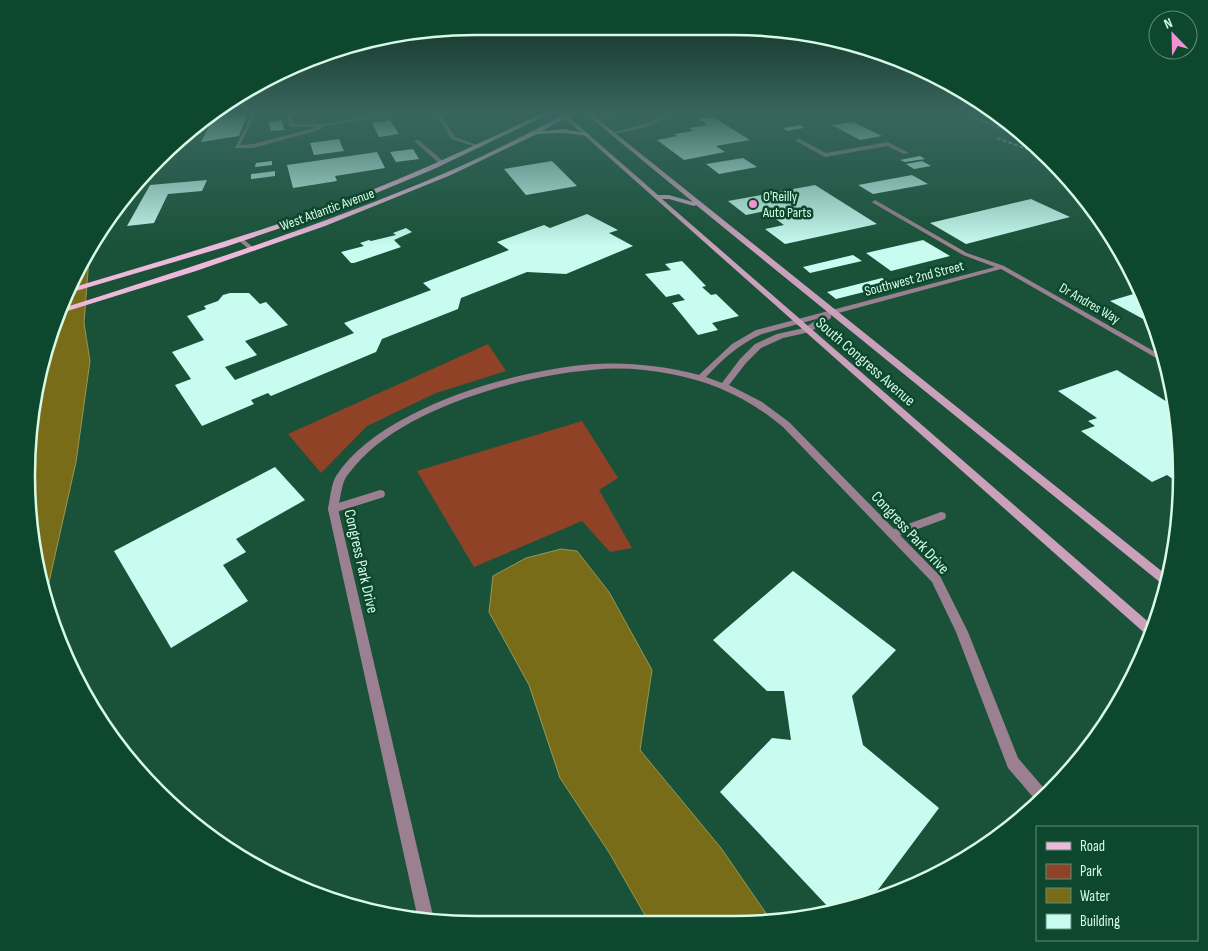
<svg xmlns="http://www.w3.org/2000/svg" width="1208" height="951" viewBox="0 0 1208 951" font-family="'Sofia Sans Condensed',sans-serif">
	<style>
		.green { fill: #904226 }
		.water { fill: #796c19; stroke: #959756 }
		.building { fill: #c8fcf1 }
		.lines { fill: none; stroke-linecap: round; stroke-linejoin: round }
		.service { fill: #9b8091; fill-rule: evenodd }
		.minor { fill: #9b8091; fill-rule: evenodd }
		.secondary { fill: #caa0bb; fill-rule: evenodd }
		.primary { fill: #eeb8db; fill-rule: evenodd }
		.rail { stroke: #87b39c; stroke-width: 2; stroke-dasharray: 4 2; stroke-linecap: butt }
		.poi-dot { fill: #f491d4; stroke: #0c472e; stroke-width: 2 }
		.labels { text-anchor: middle; stroke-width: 5; stroke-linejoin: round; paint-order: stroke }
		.far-poi-label { font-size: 14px; fill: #d6fae5; stroke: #0c472e; text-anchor: start }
		.far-street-label { font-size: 14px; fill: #d6fae5; stroke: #0c472e }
		.street-label { font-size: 16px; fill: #d6fae5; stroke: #0c472e }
		.rim { fill: none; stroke: #d6fae5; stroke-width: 2.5 }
	</style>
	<rect width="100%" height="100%" fill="#1a5239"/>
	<path class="green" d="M488,344L506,371L436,393L367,426L321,473L288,434Z
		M582,421L618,478L599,490L632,548L610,552L582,521L474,567L417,471Z"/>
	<path class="water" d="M97,237L89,258L84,323L90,361L76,462L45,600L41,591L26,475L42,359L87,251Z
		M561,549L577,551L609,592L652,670L640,750L721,848L772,922L762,924H650L610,854L560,778L529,685L489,612L493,576L526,558Z"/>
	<path class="building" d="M216,113H248L239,136L201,142Z
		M713,117L750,140L716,146L725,152L684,160L657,140L677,136L674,134L693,131L689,128L708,125L699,119Z
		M282,120L284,130L271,131L269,122Z
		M390,120L399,134L379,137L372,123Z
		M853,122L882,136L860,140L832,125Z
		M800,125L804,128L787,131L783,128Z
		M339,139L344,151L314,155L310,143Z
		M413,149L419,159L396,162L390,152Z
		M377,152L385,168L335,176L337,181L293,188L287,165Z
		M920,156L925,159L905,162L900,160Z
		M743,158L757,167L719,174L706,164Z
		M272,161V165L255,167L256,163Z
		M552,161L577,186L526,195L504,169Z
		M922,161L931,166L914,169L906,164Z
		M275,171V176L251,179V174Z
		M912,175L928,184L873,194L858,185Z
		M207,180L202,191L168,194L154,223L127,226L150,185Z
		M815,185L877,224L785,244L765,229L784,225L765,211L746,215L728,201Z
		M1031,199L1070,217L966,244L930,223Z
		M587,214L618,230L609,233L633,246L566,274L527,272L461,298L458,309L382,339L376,352L271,396L268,393L251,400L254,404L202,426L175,385L191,379L172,352L204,340L187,316L206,309L204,306L218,301L223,295L230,293H249L260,304L266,302L288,325L245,341L257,355L225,367L235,380L354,333L344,323L431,290L423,283L509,250L497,242L544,225L550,228Z
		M406,228L412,232L394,240L401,247L354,263H351L341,252L364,246L360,243L369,240L371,241L396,235L393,233Z
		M923,240L950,256L891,271L866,253Z
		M853,255L862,261L810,273L803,267Z
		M682,261L706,286L702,287L711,295L716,294L739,316L712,323L718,330L698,335L672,303L685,300L679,294L666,297L645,274L671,270L665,264Z
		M882,278L892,285L836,299L827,292Z
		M1140,292L1143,298L1156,326L1110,301Z
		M1117,370L1175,407L1178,417L1180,484L1167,475L1152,482L1081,431L1095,426L1088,421L1097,418L1058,391Z
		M275,467L305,500L236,539L246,552L223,565L248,601L171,648L114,551Z
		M793,571L896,650L852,696L863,745L939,808L869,902L831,910L720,792L772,738L791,740L784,691H767L713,640Z"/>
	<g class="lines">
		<path class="service" d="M252,113H256L240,145L253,144L318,127H290L286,113H290L294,124H324L390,113H402L325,126L319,130L253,148H235Z
			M436,113H440L455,137L480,146V148L451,139Z
			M617,113H625L596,122L594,121Z
			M798,138L826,153L888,142L909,153L904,154L887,146L825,157L796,141Z
			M415,140H419L444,162V164H440L415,142Z
			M380,490L384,491L385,494L384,497L333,513L329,512L328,509L329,506Z
			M941,512L945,513L946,516L945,519L893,538L889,537L888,534L889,531Z"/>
		<path class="minor" d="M667,113H672C655,127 633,131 612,134L610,133L648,123Z
			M875,200L967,253L1004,266L1164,357L1165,363L1001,269L831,315V318L810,332L783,338L761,348L746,363L729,385L762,402L789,422L940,576L968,632L1018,758L1048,793L1038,803L1008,768L956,632L932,582L783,427C750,399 713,382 671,374C645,369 618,367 591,370C519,376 401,409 354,467C351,471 347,475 345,479C341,488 340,500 338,509L434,920L418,919L328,509C330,499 331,485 336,476C380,408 517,369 594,364C629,362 665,366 699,375L732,344L756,330L995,267L963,255L873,203L872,202ZM820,318L804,328L777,334L755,344L740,359L722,383L706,377C723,359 739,344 762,334Z
			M238,238H242L255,249V251H251L238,240Z"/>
		<path class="secondary" d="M559,113H564L658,195H669L693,202L585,113H590L1169,577L1167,588L696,205L694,206L669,199H662L1153,626L1149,637Z"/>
		<path class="primary" d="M543,113H551L434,169L345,206L225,247L69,293L71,288C161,261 251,235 338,203C408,177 476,145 543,113Z
			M567,113H575L542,131L564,129L589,134V136L564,133L537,134L451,175L325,226L196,271L61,313L63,308C192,267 321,226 445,173C487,155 527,134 567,113Z"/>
		<path class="rail" d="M963,113L1030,140
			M997,138L1043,155"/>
	</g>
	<linearGradient id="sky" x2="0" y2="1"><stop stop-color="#0e2d1f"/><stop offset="0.46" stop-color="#38665f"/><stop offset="1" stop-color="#38665f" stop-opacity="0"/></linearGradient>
	<rect width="1208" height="246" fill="url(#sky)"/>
	<circle class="poi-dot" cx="753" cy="204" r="5"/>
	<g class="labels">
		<g class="far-poi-label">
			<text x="763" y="201">O'Reilly<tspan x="763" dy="16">Auto Parts</tspan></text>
		</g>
		<g class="far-street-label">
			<text transform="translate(327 209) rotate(-20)" y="5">West Atlantic Avenue</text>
			<text transform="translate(914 278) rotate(-15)" y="5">Southwest 2nd Street</text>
			<text transform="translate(1090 303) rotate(30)" y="5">Dr Andres Way</text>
		</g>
		<g class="street-label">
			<text transform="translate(866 361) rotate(41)" y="6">South Congress Avenue</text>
			<text transform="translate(911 532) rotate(47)" y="6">Congress Park Drive</text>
			<text transform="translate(362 561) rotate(77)" y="6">Congress Park Drive</text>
		</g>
	</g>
	<path d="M0 0H1208V951H0ZM475 35H733A440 440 0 0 1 1173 475V476A440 440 0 0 1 733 916H475A440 440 0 0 1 35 476V475A440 440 0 0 1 475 35Z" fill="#0c472e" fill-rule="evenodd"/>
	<path class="rim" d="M475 35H733A440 440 0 0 1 1173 475V476A440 440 0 0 1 733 916H475A440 440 0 0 1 35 476V475A440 440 0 0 1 475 35Z"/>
	<rect x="1036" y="826" width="162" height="115" fill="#0c472e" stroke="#5d8f77"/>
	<rect x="1046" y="842" width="25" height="8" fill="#eeb8db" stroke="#5d8f77"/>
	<text x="1080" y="851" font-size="15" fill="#d6fae5">Road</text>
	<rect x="1046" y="864" width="25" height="15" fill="#904226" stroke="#5d8f77"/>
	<text x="1080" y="876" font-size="15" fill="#d6fae5">Park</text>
	<rect x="1046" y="888" width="25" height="15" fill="#796c19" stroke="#5d8f77"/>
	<text x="1080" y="901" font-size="15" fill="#d6fae5">Water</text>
	<rect x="1046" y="914" width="25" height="15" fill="#c8fcf1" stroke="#5d8f77"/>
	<text x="1080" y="926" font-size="15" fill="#d6fae5">Building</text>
	<g transform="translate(1173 35) rotate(337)"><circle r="24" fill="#0c472e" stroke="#5d8f77"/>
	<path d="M0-4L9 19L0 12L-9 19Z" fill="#f491d4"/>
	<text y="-8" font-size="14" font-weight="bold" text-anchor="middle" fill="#d6fae5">N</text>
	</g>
</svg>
